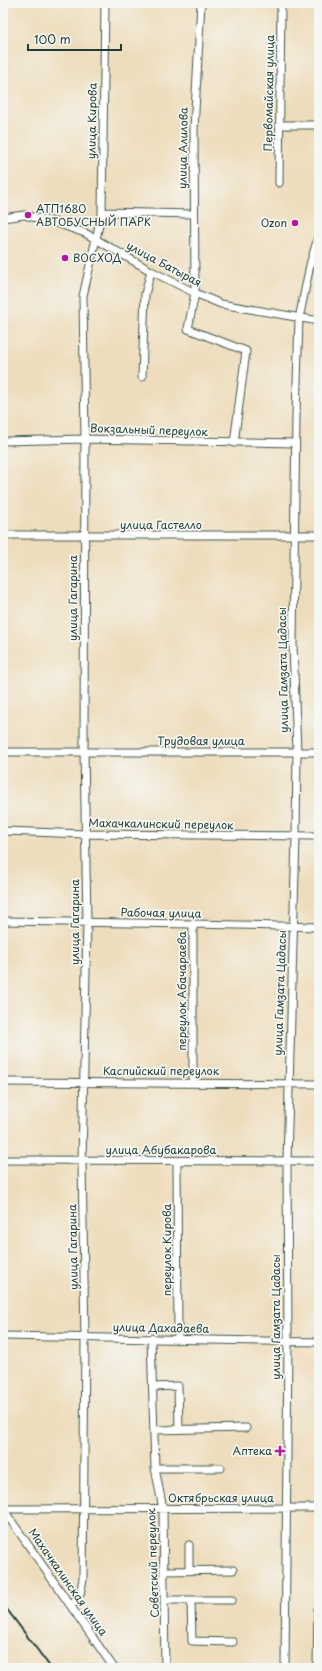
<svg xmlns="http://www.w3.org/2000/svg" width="322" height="1671" viewBox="0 0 322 1671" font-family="'Playpen Sans',sans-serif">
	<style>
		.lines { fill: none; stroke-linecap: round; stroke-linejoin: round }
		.minor-casing { stroke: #3e5548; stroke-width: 9 }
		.minor { stroke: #fff; stroke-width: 7 }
		.rail { stroke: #1f3d34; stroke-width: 2 }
		.poi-dot { fill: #b5179e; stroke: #f6f6f2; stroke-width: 1.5 }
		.labels { text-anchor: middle; stroke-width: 3.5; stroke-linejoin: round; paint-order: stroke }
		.street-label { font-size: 11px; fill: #1f3d34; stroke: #f6f6f2 }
		.poi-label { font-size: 11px; fill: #1f3d34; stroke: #f6f6f2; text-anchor: start }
	</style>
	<rect width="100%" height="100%" fill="#f6f6f2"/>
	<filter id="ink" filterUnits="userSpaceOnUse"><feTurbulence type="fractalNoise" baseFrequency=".025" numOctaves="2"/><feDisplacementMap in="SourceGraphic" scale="8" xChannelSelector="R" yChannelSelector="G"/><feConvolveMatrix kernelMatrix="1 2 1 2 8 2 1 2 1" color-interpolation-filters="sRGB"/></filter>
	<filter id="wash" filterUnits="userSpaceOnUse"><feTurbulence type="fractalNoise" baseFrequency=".012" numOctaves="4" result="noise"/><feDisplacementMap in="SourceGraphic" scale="16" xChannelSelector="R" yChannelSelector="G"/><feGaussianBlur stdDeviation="0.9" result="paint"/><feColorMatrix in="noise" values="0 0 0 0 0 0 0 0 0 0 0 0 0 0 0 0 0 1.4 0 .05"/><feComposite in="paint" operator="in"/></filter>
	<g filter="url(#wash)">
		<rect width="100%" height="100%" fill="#eeddbc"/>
	</g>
	<g filter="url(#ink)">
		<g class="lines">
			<g class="minor-casing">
				<path id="minor" d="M201,3L194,129L195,293L188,329L246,351L234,443
					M279,125H319
					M279,183L281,3
					M102,212L193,214
					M3,218L24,215L54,222L85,233L151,271L195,293L221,304L319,321
					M142,377L145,294L151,271
					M3,441L85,439L295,443
					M3,535H319
					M3,752H319
					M3,831L85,834L319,836
					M3,921L193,924L319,927
					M3,1082L319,1084
					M193,1082V924
					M3,1160L319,1161
					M177,1161L178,1339
					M3,1336L319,1342
					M151,1338L155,1468L163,1509L165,1668
					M153,1387L178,1386L179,1429
					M154,1430L246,1428
					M155,1468H221
					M3,1509L319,1508
					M3,1509L114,1668
					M189,1569V1545
					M165,1571L233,1570
					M165,1600H232
					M191,1601L192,1641L233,1642
					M72,1605L80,1594L83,1579L85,1338L82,1162L87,923L84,751L85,439L83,296L102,212L105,3
					M285,1668L288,1342L287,1161L296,836L297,752L293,645L296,415L299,319L310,265L319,234
					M317,1668L318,1609"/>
			</g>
			<use href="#minor" class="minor"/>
			<path class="rail" d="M3,1604L51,1668"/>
		</g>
	</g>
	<g class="poi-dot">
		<circle cx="28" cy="215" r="4"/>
		<circle cx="295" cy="223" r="4"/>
		<circle cx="65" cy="258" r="4"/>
		<path d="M278 1445h4v4h4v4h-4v4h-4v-4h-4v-4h4z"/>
	</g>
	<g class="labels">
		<g class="street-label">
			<text transform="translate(269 93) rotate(-89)" y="4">Первомайская улица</text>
			<text transform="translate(92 121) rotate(-89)" y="4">улица Кирова</text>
			<text transform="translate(183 148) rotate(-89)" y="4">улица Алилова</text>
			<text transform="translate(164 264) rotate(28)" y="4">улица Батырая</text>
			<text transform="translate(149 430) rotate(2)" y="4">Вокзальный переулок</text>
			<text x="161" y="529">улица Гастелло</text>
			<text transform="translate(73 598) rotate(-90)" y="4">улица Гагарина</text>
			<text transform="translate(283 670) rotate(-91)" y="4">улица Гамзата Цадасы</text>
			<text x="201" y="745">Трудовая улица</text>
			<text transform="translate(161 824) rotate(1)" y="4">Махачкалинский переулок</text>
			<text transform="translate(161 913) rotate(1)" y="4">Рабочая улица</text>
			<text transform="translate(75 922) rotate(-90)" y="4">улица Гагарина</text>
			<text transform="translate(182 991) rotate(-90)" y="4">переулок Абачараева</text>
			<text transform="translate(280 993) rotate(-88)" y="4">улица Гамзата Цадасы</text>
			<text x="161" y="1075">Каспийский переулок</text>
			<text x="161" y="1154">улица Абубакарова</text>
			<text transform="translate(73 1247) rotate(-91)" y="4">улица Гагарина</text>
			<text transform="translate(167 1250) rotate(-90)" y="4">переулок Кирова</text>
			<text transform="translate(276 1317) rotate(-90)" y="4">улица Гамзата Цадасы</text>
			<text transform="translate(161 1328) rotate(1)" y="4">улица Дахадаева</text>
			<text x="221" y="1502">Октябрьская улица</text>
			<text transform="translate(153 1563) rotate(-92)" y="4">Советский переулок</text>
			<text transform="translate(68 1582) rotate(55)" y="4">Махачкалинская улица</text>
		</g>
		<g class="poi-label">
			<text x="36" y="213">АТП1680<tspan x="36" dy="13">АВТОБУСНЫЙ ПАРК</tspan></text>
			<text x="287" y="227" text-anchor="end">Ozon</text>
			<text x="73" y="262">ВОСХОД</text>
			<text x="272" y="1455" text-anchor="end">Аптека</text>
		</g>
	</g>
	<rect width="322" height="1671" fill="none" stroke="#f6f6f2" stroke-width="16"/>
	<path d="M28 44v6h93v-6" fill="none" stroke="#1f3d34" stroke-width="2"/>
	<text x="34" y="44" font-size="12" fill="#1f3d34" stroke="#f6f6f2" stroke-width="3" paint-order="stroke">100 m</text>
</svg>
